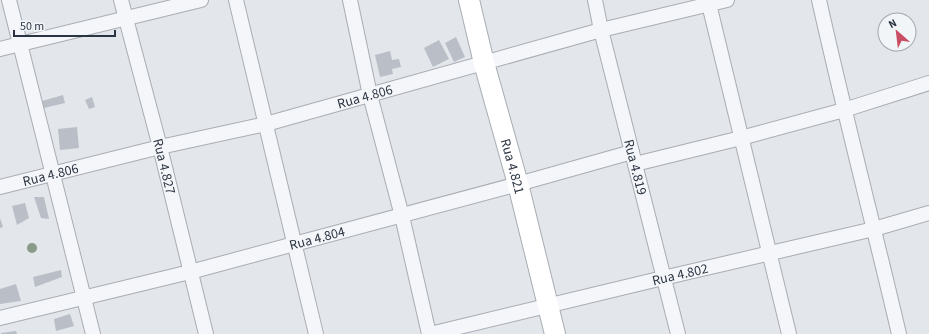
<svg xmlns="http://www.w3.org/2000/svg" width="929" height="334" viewBox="0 0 929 334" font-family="'Source Sans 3',sans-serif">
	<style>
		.building { fill: #babfc7 }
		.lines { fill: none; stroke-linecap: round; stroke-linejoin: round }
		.street-casing { stroke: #a8adb4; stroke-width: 16 }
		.secondary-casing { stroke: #a8adb4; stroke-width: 22 }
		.street { stroke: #f5f6f9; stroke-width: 14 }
		.secondary { stroke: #fff; stroke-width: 20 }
		.tree { fill: #899b89 }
		.labels { text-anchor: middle; stroke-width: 3; stroke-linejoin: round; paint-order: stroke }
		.street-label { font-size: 14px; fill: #2b3442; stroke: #f2f5f8 }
	</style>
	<rect width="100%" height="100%" fill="#e3e6ea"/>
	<path class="building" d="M456,37L465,57L454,62L445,43Z
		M439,40L449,59L433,67L424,48Z
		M390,51L392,60L399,59L401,67L392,69L393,74L380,77L375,55Z
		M63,95L65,103L44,108L42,101Z
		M92,97L95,107L89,109L85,100Z
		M77,127L79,148L60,150L58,129Z
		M34,197H44L49,219L41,218Z
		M25,203L29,218L17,225L12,206Z
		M0,218L3,227L0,228Z
		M61,270L62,277L35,287L33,277Z
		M16,284L21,301L0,304V289Z
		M70,314L74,326L56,331L54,319Z
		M16,331L17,334H1V333Z"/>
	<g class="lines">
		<g class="street-casing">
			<g id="street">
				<path d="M9,0L93,334"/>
				<path id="s1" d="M121,0L160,147L206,334"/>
				<path d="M236,0L316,334"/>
				<path d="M350,0L370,95L402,216L429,334"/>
				<path id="s2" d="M595,0L601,30L678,334"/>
				<path d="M708,0L789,334"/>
				<path d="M819,0C844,112 873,223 899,334"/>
				<path d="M0,49L201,0"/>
				<path d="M635,164L741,138L844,110L929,83"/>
				<path id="s3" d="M0,187L160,147L266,124L601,30L727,0"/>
				<path id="s4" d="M0,318L190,272L518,184L632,152"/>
				<path id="s5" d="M430,334L663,278L874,229L929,213"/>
			</g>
		</g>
		<g class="secondary-casing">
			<g id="secondary">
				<path id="s6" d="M469,0L484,63L518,184L555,334"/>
			</g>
		</g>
		<use href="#street" class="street"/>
		<use href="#secondary" class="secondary"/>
	</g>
	<circle class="tree" cx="32" cy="248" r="5"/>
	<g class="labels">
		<g class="street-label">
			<text dy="5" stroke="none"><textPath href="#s3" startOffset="376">Rua 4.806</textPath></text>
			<text dy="5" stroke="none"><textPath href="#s1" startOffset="172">Rua 4.827</textPath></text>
			<text dy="5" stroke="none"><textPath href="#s6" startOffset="172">Rua 4.821</textPath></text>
			<text dy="5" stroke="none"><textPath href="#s2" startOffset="172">Rua 4.819</textPath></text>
			<text dy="5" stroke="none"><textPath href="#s3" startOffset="52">Rua 4.806</textPath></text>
			<text dy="5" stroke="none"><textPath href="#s4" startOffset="327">Rua 4.804</textPath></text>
			<text dy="5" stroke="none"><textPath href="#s5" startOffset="257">Rua 4.802</textPath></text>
		</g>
	</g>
	<g transform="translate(897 32) rotate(332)"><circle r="19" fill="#f2f5f8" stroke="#a2a8af"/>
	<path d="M0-3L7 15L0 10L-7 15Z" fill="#c84e63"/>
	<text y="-6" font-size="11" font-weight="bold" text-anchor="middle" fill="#2b3442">N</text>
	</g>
	<path d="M14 30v6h101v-6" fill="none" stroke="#2b3442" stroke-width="2"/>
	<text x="20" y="30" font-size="12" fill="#2b3442" stroke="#f2f5f8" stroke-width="3" paint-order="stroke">50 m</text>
</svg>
